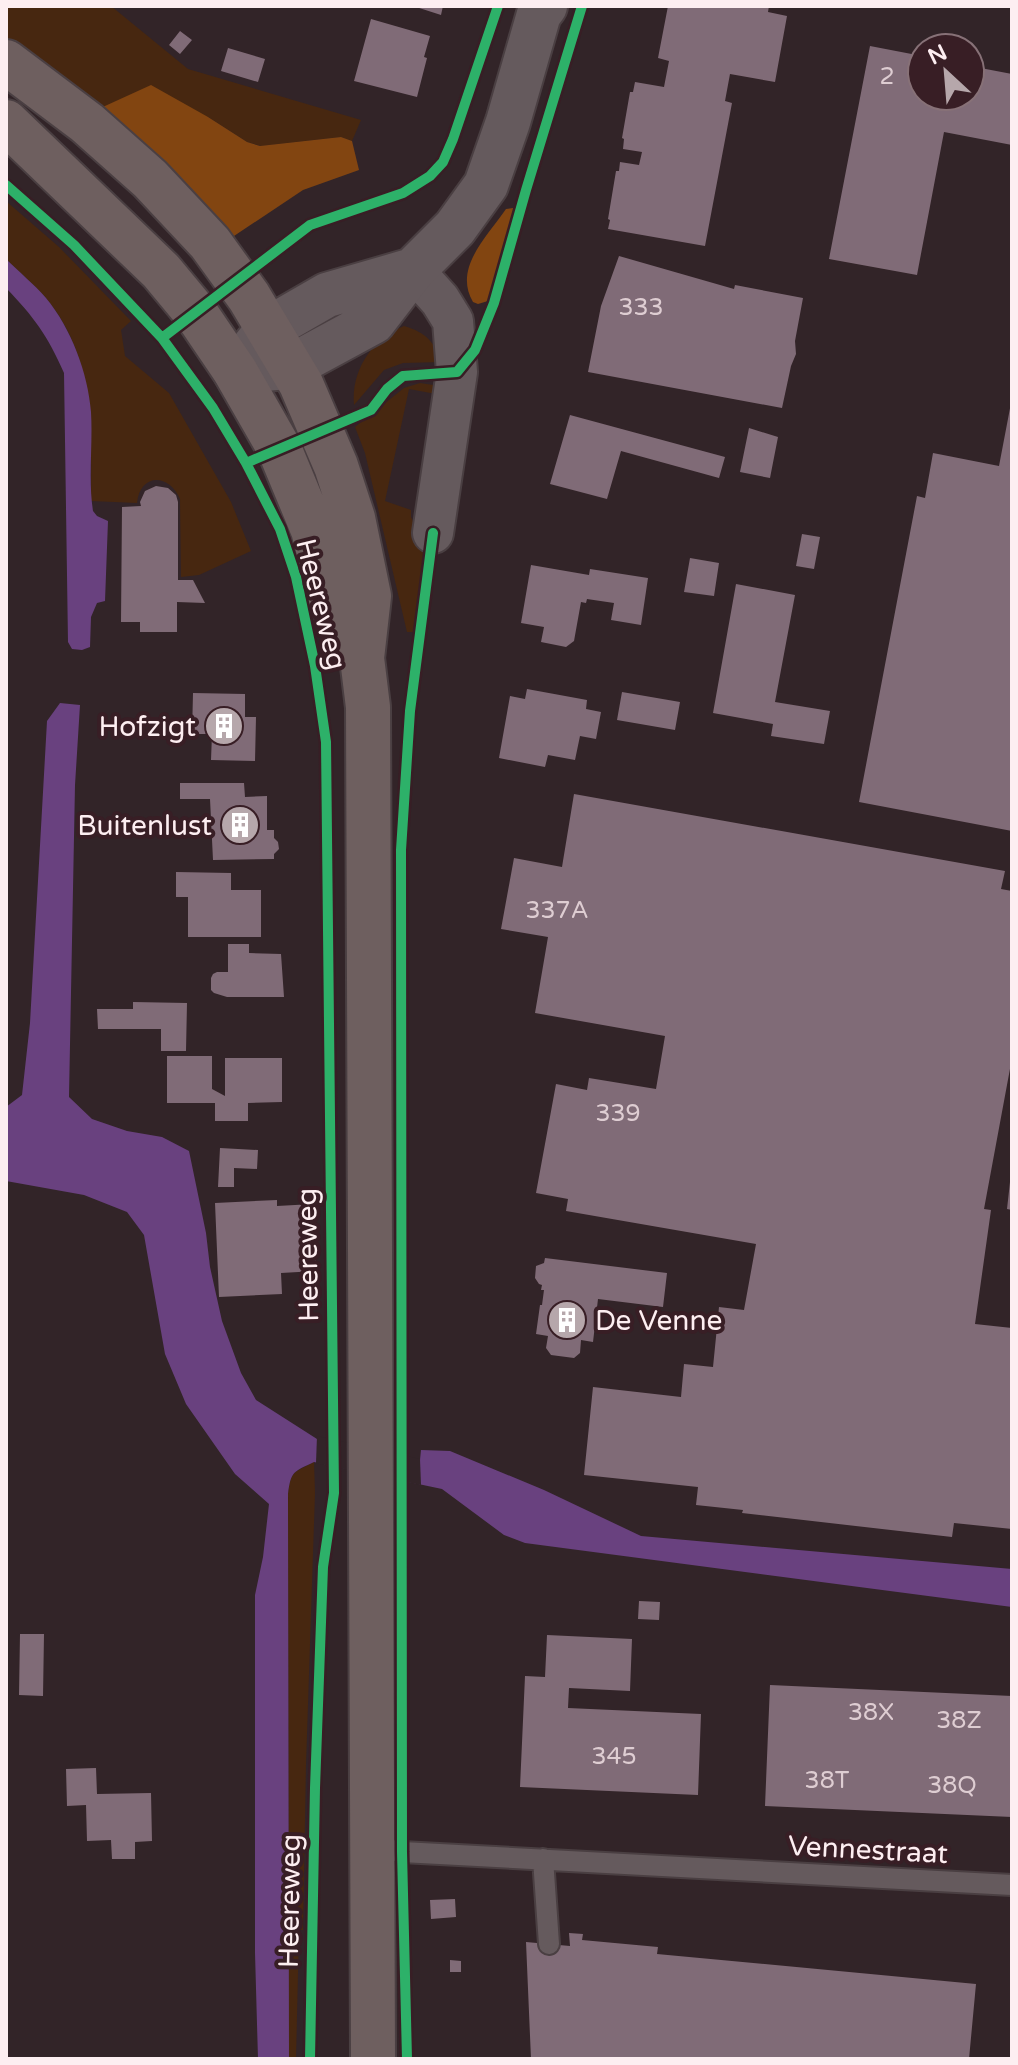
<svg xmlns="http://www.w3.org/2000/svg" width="1018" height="2065" viewBox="0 0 1018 2065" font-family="'Varela Round',sans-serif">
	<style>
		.green { fill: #472710 }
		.forest { fill: #824511 }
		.water { fill: #69417f }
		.pier { fill: #322428 }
		.building { fill: #806b77 }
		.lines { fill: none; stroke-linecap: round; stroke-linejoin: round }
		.service-casing { stroke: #4a3f42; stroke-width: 24 }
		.minor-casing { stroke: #4a3f42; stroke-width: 44 }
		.secondary-casing { stroke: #4a3f42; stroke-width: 48 }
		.primary-casing { stroke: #4a3f42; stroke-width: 48 }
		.service { stroke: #655a5d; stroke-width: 20 }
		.minor { stroke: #655a5d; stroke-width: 40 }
		.secondary { stroke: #655a5d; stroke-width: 44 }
		.primary { stroke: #6e5f5f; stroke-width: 44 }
		.cycleway-casing { stroke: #381e25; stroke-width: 15 }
		.cycleway { stroke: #2db169; stroke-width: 10 }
		.labels { text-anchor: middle; stroke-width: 8; stroke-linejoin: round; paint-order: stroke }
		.number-label { font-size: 24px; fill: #decdd2 }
		.street-label { font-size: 28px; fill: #fdeef1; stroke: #381e25 }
		.poi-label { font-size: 28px; fill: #fdeef1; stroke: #381e25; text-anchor: end }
	</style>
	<rect width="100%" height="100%" fill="#322428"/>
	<path class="green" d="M6,6H111L188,69L361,120L352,141L341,137L261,146L247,142L208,117L94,111L6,46Z
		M6,201L59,247L131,321L121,330L125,356L169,393L231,502L251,551L199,575L181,577L180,499C169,473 140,473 137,503L91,501C91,429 96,358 46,298C34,284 19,272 6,259Z
		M404,326C427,333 433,341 442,362L403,363L384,370L354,405C351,370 372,339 404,326Z
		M420,383L440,386L436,394L409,389L385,501L411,510V517L416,528L428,534L413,632H407L365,453L355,427L404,388Z
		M314,1462L315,1493L306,1765L303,1930H299L296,2059H289L288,1494C291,1470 294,1473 314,1462Z"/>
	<path class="forest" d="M151,85L208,117L247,142L260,146L341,137L352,141L359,170L303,190L231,238L94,111Z
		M513,208L515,212L491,293L488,301L478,304L473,302C453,268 487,237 506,209Z"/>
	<path class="water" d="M6,259C19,272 34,284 46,298C71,328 88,373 91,412C93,445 88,479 93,511L97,516L108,521L105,601L97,603L91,617L90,647L82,650L72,649L68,642L64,373C48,336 34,317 6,288Z
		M60,703L80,705L75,785L69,1097L92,1119L127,1131L162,1137L189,1151L206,1233L210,1267L222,1321L241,1373L256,1400L317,1439L420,1460L421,1450L450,1451L544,1490L641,1536L1012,1569V1607L525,1543L504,1535L442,1489L314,1462C294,1472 291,1470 288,1494L289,2059H258L255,1953V1595L263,1557L269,1504L235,1474L186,1404L165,1354L144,1235L127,1212L84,1195L6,1181V1107L22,1095L30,1023L47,721Z"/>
	<path class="pier" d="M317,1436L420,1459L421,1485L316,1463Z"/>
	<path class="building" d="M413,6H443L441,15Z
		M668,6H769L768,12L787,16L775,82L730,74L725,101L732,103L705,246L608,229L610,220L608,219L616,171H619L620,162L639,165L642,152L623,149L624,139L622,138L630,92H633L635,82L664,87L669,61L658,58Z
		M371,19L430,36L424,57L427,58L417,97L354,81Z
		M180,31L192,40L180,54L169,45Z
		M870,46L922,56V96H970V66L1012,74V145L944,132L917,275L829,259Z
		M228,48L265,59L258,82L221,71Z
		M619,256L734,289L735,285L803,298L795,341L796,354L791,366L782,408L588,372L601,306Z
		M1011,403H1012V831L859,802L917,496L925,498L933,453L999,466Z
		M570,415L725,457L719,478L621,451L607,499L550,484Z
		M749,428L778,437L770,478L740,472Z
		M156,486L168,488L176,495L178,502V580H193L205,603L177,602V632H140V622H121L122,507L141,506L140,502L145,491Z
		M802,534L820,537L814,569L796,566Z
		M690,558L719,563L714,596L684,592Z
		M531,565L589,575L590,569L648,578L641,625L611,620L614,603L587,599L586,603L581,602L574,641L566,647L541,642L544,627L521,623Z
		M736,584L795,595L775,702L830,711L824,744L771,736L773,724L713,713Z
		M527,689L587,700L586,709L601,712L596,739L580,736L575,760L548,755L545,767L499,758L510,696L525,699Z
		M622,692L680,702L675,730L617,720Z
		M193,693L245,694V717H256L255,761L211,760L212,734H192Z
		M180,783H244L245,797L267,796V830H274V838L278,842L279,849L274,854V859L213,860L210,799H180Z
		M574,794L1005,871L1001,889L1012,891V1058L984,1209L991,1210L975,1324L1012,1328V1529L954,1523L952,1537L742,1513L743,1510L696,1505L698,1487L584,1475L593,1387L681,1397L684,1364L713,1367L719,1307L744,1310L756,1244L566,1211L568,1199L536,1193L556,1084L587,1090L589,1078L656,1089L665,1036L535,1013L548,937L501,929L514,858L562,867Z
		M176,872L231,873V890H261V937H188V897H176Z
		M228,944H249V953L281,954L284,997H227L214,993L211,990V978L213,974L217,972H228Z
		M133,1002L187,1003L186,1051H161V1029H98L97,1009H133Z
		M167,1056H212V1089L225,1096V1058H282V1102L248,1103V1121H215V1103H167Z
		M220,1148L258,1150L257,1169L234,1168V1187H218Z
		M1010,1182H1012V1210L1007,1209Z
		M277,1200V1206L313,1204L316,1271L281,1273L282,1294L219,1297L215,1203Z
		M545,1258L667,1273L663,1307L598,1299L593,1342L581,1340L580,1353L574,1358L551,1355L546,1348L548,1336L536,1334L540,1305H542L544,1290H541L542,1285L539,1284L535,1278L536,1266L544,1263Z
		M639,1601L660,1602L659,1620L638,1619Z
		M20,1634H44L43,1696L19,1695Z
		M547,1635L632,1639L630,1691L569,1688L568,1708L701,1714L698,1795L520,1787L525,1676L545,1677Z
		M770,1685L1012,1696V1817L765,1806Z
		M96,1768L97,1794L151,1793L152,1841L135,1842V1859H112L111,1840L87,1841L86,1805L67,1806L66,1769Z
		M455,1899L456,1917L431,1919L430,1900Z
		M569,1933L583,1934L582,1940L658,1947L657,1954L976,1984L969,2059H531L526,1942L570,1946Z
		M450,1960L461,1961V1972H450Z"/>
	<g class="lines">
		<g class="service-casing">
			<path id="service" d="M372,1846L402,1852L1012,1885
				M543,1859L549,1944"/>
		</g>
		<g class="minor-casing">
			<path id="minor" d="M413,270L440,300L453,321L457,372L433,533"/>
		</g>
		<g class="secondary-casing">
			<path id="secondary" d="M246,357L268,329L327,295L413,270
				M235,371L290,367L373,322L413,270L455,228L486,185L508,122L539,14L545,6"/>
		</g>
		<g class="primary-casing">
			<path id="primary" d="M6,62L87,123L150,179L210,243L249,297L301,384L336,466L353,518L369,596L362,658
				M6,122L161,271L195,312L235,371L279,448L313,530L332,603L362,658L368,707L373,2059"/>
		</g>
		<use href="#service" class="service"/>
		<use href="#minor" class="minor"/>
		<use href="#secondary" class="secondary"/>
		<use href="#primary" class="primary"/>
		<g class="cycleway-casing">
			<path id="cycleway" d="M6,185L74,245L162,338L213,408L246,463L280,529L296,577L315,666L326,742L334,1493L323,1567L315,1788L310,2059
				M162,338L310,225L403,193L430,176L443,162L453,139L498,6
				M246,463L371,410L387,389L403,376L457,372L475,350L494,303L526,190L582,6
				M407,2059L402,1852L401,850L410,711L433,533"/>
		</g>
		<use href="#cycleway" class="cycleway"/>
	</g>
	<defs>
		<g id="building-disc" transform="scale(2)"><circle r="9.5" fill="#b6a7ab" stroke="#381e25"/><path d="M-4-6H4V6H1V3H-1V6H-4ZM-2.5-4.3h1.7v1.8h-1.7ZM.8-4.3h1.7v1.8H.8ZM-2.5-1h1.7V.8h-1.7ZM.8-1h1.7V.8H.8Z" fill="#fff"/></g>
	</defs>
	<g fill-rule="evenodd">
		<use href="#building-disc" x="224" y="726"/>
		<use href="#building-disc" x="240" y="825"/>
		<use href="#building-disc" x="567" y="1320"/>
	</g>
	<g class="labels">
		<g class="number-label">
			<text x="887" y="84">2</text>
			<text x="641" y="315">333</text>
			<text x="557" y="918">337A</text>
			<text x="618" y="1121">339</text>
			<text x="871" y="1720">38X</text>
			<text x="959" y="1728">38Z</text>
			<text x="614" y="1764">345</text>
			<text x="827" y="1788">38T</text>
			<text x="952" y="1793">38Q</text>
		</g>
		<g class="street-label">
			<text transform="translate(322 604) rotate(76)" y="10">Heereweg</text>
			<text transform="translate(307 1255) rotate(-91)" y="10">Heereweg</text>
			<text transform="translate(868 1849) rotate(3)" y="10">Vennestraat</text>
			<text transform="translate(289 1901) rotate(-89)" y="10">Heereweg</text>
		</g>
		<g class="poi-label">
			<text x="196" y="736">Hofzigt</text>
			<text x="212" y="835">Buitenlust</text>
			<text x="595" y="1330" text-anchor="start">De Venne</text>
		</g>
	</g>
	<rect width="1018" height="2065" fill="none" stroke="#fdeef1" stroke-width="16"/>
	<g transform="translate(946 72) rotate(334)"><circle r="38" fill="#381e25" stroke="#877177" stroke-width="2"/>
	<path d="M0-6L14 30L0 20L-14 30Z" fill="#b6a7ab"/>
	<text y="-12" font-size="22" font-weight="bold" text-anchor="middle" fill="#fdeef1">N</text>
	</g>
</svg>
